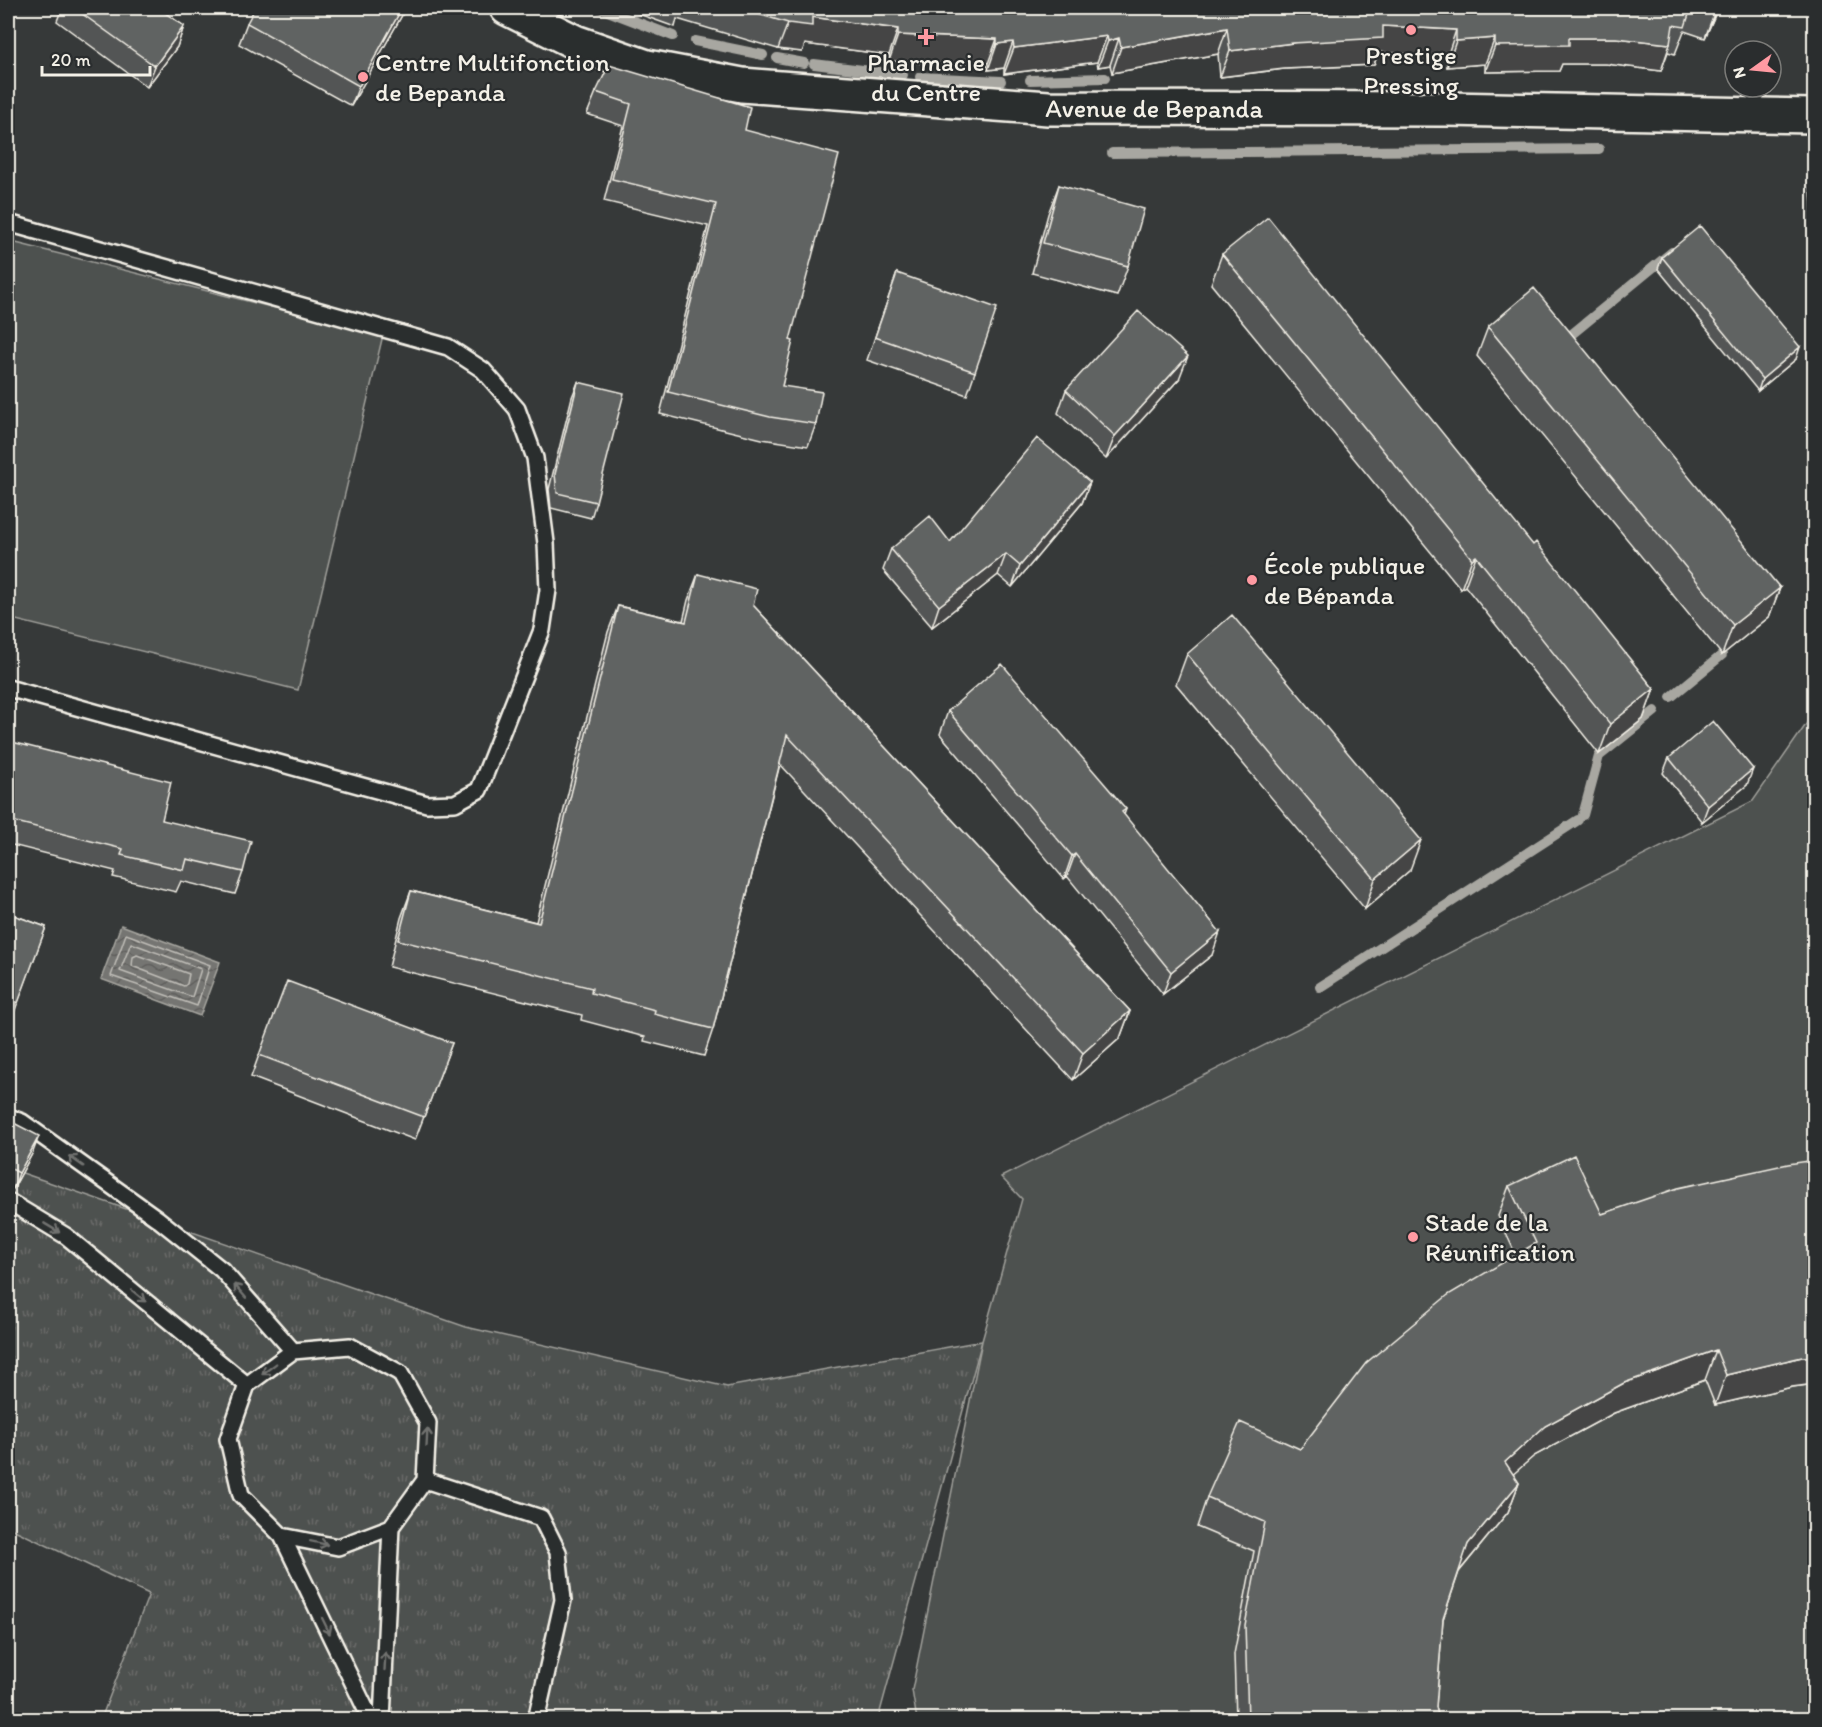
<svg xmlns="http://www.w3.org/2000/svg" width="1822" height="1727" viewBox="0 0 1822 1727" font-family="Itim,sans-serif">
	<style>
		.grass { fill: url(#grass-tufts); stroke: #a1a19c; stroke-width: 1.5 }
		.pitch { fill: #4e514f; stroke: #a1a19c; stroke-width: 1.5 }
		.water { fill: url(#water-waves); stroke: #a8a7a1; stroke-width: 1.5 }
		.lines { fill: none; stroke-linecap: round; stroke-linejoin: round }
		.shore { stroke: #c1bfb9; stroke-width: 1.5 }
		.stream { stroke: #a8a7a1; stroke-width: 10 }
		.service-casing { stroke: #f4f1e8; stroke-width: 20 }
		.secondary-casing { stroke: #f4f1e8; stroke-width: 38 }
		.service { stroke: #2a2d2e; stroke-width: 15 }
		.secondary { stroke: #2a2d2e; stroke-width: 33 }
		.wall { fill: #535554; stroke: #f4f1e8; stroke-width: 1.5 }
		.shaded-wall { fill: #444545; stroke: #f4f1e8; stroke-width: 1.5 }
		.building { fill: #616362; stroke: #f4f1e8; stroke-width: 1.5 }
		.oneway { stroke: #71726f }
		.poi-dot { fill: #ff9aa2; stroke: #2a2d2e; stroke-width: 2 }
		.labels { text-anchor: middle; stroke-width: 4.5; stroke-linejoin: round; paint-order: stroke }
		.poi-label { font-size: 26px; fill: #f4f1e8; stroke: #2a2d2e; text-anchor: start }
		.street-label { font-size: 26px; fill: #f4f1e8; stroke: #2a2d2e }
	</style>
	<defs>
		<pattern id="grass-tufts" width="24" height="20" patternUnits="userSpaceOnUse" patternTransform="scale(1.5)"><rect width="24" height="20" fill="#4e514f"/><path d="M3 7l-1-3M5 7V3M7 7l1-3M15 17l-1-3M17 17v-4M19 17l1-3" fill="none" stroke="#686a68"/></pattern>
		<pattern id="water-waves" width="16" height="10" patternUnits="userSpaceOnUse" patternTransform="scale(1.5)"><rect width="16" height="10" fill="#757572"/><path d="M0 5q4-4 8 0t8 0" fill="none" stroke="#5f5e5c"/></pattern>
	</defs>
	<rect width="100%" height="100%" fill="#363939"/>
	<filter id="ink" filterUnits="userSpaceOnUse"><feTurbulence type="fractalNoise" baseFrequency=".0167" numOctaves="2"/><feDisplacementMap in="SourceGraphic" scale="12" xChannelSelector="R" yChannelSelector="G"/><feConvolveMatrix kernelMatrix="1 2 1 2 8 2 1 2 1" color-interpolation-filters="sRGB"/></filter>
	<g filter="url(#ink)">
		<path class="grass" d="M8,1168L466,1327L727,1387L982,1341L878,1719H101L149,1594L8,1527Z"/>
		<path class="pitch" d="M1807,147H1814V231V229Z
			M8,241L383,335L298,690L8,618Z
			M1814,713V1719L917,1720L912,1690L982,1341L1022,1199L1001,1177L1753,801Z"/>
		<path class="water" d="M121,925L220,962L200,1016L101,979Z"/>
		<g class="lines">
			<path class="shore" d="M126,934L210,965L197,1006L111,976Z
				M131,943L201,969L192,997L120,971Z
				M137,955L189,974L187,984L184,986L132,966L133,957Z"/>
			<path class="stream" d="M600,8L673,36
				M695,41L763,55
				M777,58L804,63
				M814,64L903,75
				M920,77L1001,81
				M1030,80L1105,78
				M1112,153L1599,149
				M1561,343L1672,252
				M1671,697L1722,655
				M1583,815L1599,756L1655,711
				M1320,987L1578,820"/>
			<g class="service-casing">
				<path id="service" d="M8,223L448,347L483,370L517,409L535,458L546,543L548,590L542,630L479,790L455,803L427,804L8,688
					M8,1117L22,1122L158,1219L222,1270L293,1351
					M8,1201L66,1236L247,1385
					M425,1480L541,1518L558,1552L563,1600L536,1720
					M282,1536L371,1720
					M382,1720L391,1527L425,1480L428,1423L400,1373L350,1346L293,1351L247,1385L228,1439L241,1495L282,1536L338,1547L391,1527"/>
			</g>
			<g class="secondary-casing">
				<g id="secondary">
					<path id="s1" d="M507,8L575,42L647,67L742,85L1048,108L1447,109L1814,116"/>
				</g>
			</g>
			<use href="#service" class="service"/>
			<use href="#secondary" class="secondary"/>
		</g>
		<path class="wall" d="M62,8H158L184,26L177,47L147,87L57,21Z
			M406,8L351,106L239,44L247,23Z
			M622,8H1718L1705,38L1684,31L1675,54L1668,52L1661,71L1606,64H1562L1559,71L1485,72V64L1447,67V57L1378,52L1374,65L1284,69L1220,77L1218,54L1112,73L1110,65L1098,67L1097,62L1004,74V68L988,70L987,66L889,61V55L805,44L802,52L778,49L677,19L675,27Z
			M596,92L745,130L790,340L782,386L816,424L808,446L762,439L660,414L708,226L604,201L623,126L587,114Z
			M1059,185L1128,266L1117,296L1032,273L1048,214Z
			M1222,254L1533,545L1654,689L1643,719L1599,754L1465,586L1461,589L1211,284Z
			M1662,257L1796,359L1758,391L1658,269Z
			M897,273L975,372L967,395L867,360Z
			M1488,327L1780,588L1769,617L1722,655L1477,356Z
			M1179,379L1106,459L1058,413L1066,390Z
			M578,382L596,502L591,518L551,508L549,489L572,397Z
			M1090,482L1082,503L1012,587L998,575L932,627L883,570L891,549L950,542Z
			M698,574L753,605L1130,1011L1120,1038L1073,1080L780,764L713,1029L704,1056L644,1041L645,1037L581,1020L582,1015L389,967L401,918L411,891L536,922L608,632L618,606L683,621L688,600Z
			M1187,654L1410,870L1365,909L1176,684Z
			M948,711L1126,809L1124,815L1212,955L1163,994L1067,876L1064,879L940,734Z
			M8,741L162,820L243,872L235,894L181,881L176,892L113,877L115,871L8,844Z
			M1669,758L1747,785L1702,822L1663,773Z
			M8,913L46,927L9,1026L8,1025Z
			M452,1043L415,1140L251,1077L259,1055Z
			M8,1120L33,1152L13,1189L8,1186Z
			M1815,1160V1384L1792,1387L1715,1405L1705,1380L1614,1413L1534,1456L1513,1474L1519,1483L1508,1512L1459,1572L1443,1619L1436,1707L1439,1719H1236L1234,1654L1254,1551L1197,1527L1207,1497L1300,1449L1516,1255L1498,1216L1509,1186L1602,1214Z"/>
		<path class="shaded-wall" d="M402,8H406L351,106L359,86Z
			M1716,8H1718L1705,38Z
			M812,17L898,29L889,55L805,44L802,52L778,49L788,23Z
			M184,26L177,47L147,87L155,66Z
			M1383,26L1456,30L1447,57L1378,52L1374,65L1284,69L1220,77L1230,51L1293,43Z
			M1227,28L1218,54L1112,73L1121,47Z
			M898,35L997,39L987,66L889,61Z
			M1107,36L1097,62L1004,74L1014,48Z
			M1119,38L1110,65L1098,67L1108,41Z
			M1495,38L1485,64L1447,67L1456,41Z
			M1569,38H1616L1670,44L1661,71L1606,64H1562L1559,71L1485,72L1495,46Z
			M1013,42L1004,68L988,70L997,44Z
			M1800,347L1796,359L1758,391L1762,379Z
			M1188,356L1179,379L1106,459L1115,436Z
			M1090,482L1082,503L1012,587L1020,566Z
			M1006,554L998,575L932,627L939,606Z
			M1476,556L1465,586L1461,589L1472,559Z
			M1780,588L1769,617L1722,655L1733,625Z
			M1654,689L1643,719L1599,754L1610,724Z
			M1753,769L1747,785L1702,822L1708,806Z
			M1421,840L1410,870L1365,909L1375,879Z
			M1075,854L1067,876L1064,879L1072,856Z
			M1220,932L1212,955L1163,994L1171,972Z
			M1130,1011L1120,1038L1073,1080L1083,1053Z
			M39,1136L33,1152L13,1189L19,1173Z
			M1716,1350L1705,1380L1614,1413L1534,1456L1494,1491L1505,1462L1545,1426L1624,1383Z
			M1815,1356V1384L1792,1387L1715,1405L1726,1375L1802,1357Z
			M1519,1483L1508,1512L1457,1574L1468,1544Z"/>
		<path class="building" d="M74,8H158L184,26L155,66Z
			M255,8H402L359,86L247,23Z
			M737,8H1691L1685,27L1673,25L1670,44L1616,38H1569V45L1495,46V38L1456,41V30L1383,26V38L1293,43L1230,51L1227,28L1121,47L1119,38L1108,41L1107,36L1014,48L1013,42L997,44V39L898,35V29L812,17V26L788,23Z
			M1702,8H1716L1715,11Z
			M609,65L750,107L745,130L839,155L790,340L793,341L782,386L822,392L816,424L770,417L668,392L716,204L612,179L631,104L596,92Z
			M1059,185L1144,209L1128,266L1043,243Z
			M1268,217L1533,545L1536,542L1654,689L1610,724L1476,556L1472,559L1222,254Z
			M1700,226L1800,347L1762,379L1662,257Z
			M897,273L997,308L975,372L875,337Z
			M1534,288L1780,588L1733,625L1488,327Z
			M1138,311L1188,356L1115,436L1066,390Z
			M578,382L624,393L596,502L557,493L555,474Z
			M1037,438L1090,482L1020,566L1006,554L939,606L891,549L930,516L950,542Z
			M698,574L757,589L753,605L1130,1011L1083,1053L787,735L713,1029L654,1014L655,1010L591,993L592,988L398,940L411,891L539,923L618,606L686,622Z
			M1232,615L1421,840L1375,879L1187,654Z
			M1002,664L1126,809L1122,812L1220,932L1171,972L1075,854L1072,856L948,711Z
			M1713,721L1753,769L1708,806L1669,758Z
			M8,741L171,782L162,820L251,841L243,872L187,859L184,870L121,855L123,849L8,820Z
			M8,913L46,927L18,1003L8,999Z
			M287,981L452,1043L424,1117L259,1055Z
			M8,1120L39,1136L19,1173L8,1167Z
			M1574,1155L1602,1214L1678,1188L1788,1164L1815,1160V1356L1802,1357L1726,1375L1716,1350L1624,1383L1545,1426L1505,1462L1519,1483L1468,1544L1443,1619L1436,1707L1439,1719H1248L1245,1625L1265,1522L1207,1497L1240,1422L1300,1449L1366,1363L1448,1295L1536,1243L1509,1186Z"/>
		<defs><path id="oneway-shaft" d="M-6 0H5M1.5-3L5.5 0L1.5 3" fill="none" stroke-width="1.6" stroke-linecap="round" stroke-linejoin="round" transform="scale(1.5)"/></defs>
		<g class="oneway">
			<use href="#oneway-shaft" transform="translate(76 1161) rotate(-145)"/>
			<use href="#oneway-shaft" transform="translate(52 1228) rotate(31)"/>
			<use href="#oneway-shaft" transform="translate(240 1291) rotate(-131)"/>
			<use href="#oneway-shaft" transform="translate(139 1296) rotate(39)"/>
			<use href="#oneway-shaft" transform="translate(269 1369) rotate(143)"/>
			<use href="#oneway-shaft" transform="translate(427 1437) rotate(-87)"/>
			<use href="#oneway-shaft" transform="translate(319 1543) rotate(12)"/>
			<use href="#oneway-shaft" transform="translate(326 1626) rotate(64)"/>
			<use href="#oneway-shaft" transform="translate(385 1661) rotate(-87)"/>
		</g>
	</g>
	<g class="poi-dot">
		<circle cx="1411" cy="30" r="6"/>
		<path d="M923 28h6v6h6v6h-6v6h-6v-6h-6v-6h6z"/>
		<circle cx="363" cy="77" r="6"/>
		<circle cx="1252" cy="580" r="6"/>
		<circle cx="1413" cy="1237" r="6"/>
	</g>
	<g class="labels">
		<g class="poi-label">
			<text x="1411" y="64" text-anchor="middle">Prestige<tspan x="1411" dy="30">Pressing</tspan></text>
			<text x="375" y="71">Centre Multifonction<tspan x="375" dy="30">de Bepanda</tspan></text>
			<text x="926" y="71" text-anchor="middle">Pharmacie<tspan x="926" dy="30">du Centre</tspan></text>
			<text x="1264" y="574">École publique<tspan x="1264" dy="30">de Bépanda</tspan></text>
			<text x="1425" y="1231">Stade de la<tspan x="1425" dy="30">Réunification</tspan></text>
		</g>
		<g class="street-label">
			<text dy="9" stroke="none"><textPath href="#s1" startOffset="662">Avenue de Bepanda</textPath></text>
		</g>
	</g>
	<rect width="1822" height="1727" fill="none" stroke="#2a2d2e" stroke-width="30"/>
	<rect x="15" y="15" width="1792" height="1697" fill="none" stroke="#f4f1e8" stroke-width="2" filter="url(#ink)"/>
	<g transform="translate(1753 69) rotate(255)"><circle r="28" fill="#2a2d2e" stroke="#7b7b78" stroke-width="1.5"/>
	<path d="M0-4.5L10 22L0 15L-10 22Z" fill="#ff9aa2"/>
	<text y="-9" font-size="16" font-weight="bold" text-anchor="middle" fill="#f4f1e8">N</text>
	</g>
	<path d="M42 66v9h108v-9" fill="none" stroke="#f4f1e8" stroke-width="3"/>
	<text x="51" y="66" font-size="18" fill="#f4f1e8" stroke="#2a2d2e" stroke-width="4.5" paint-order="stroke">20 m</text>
</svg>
